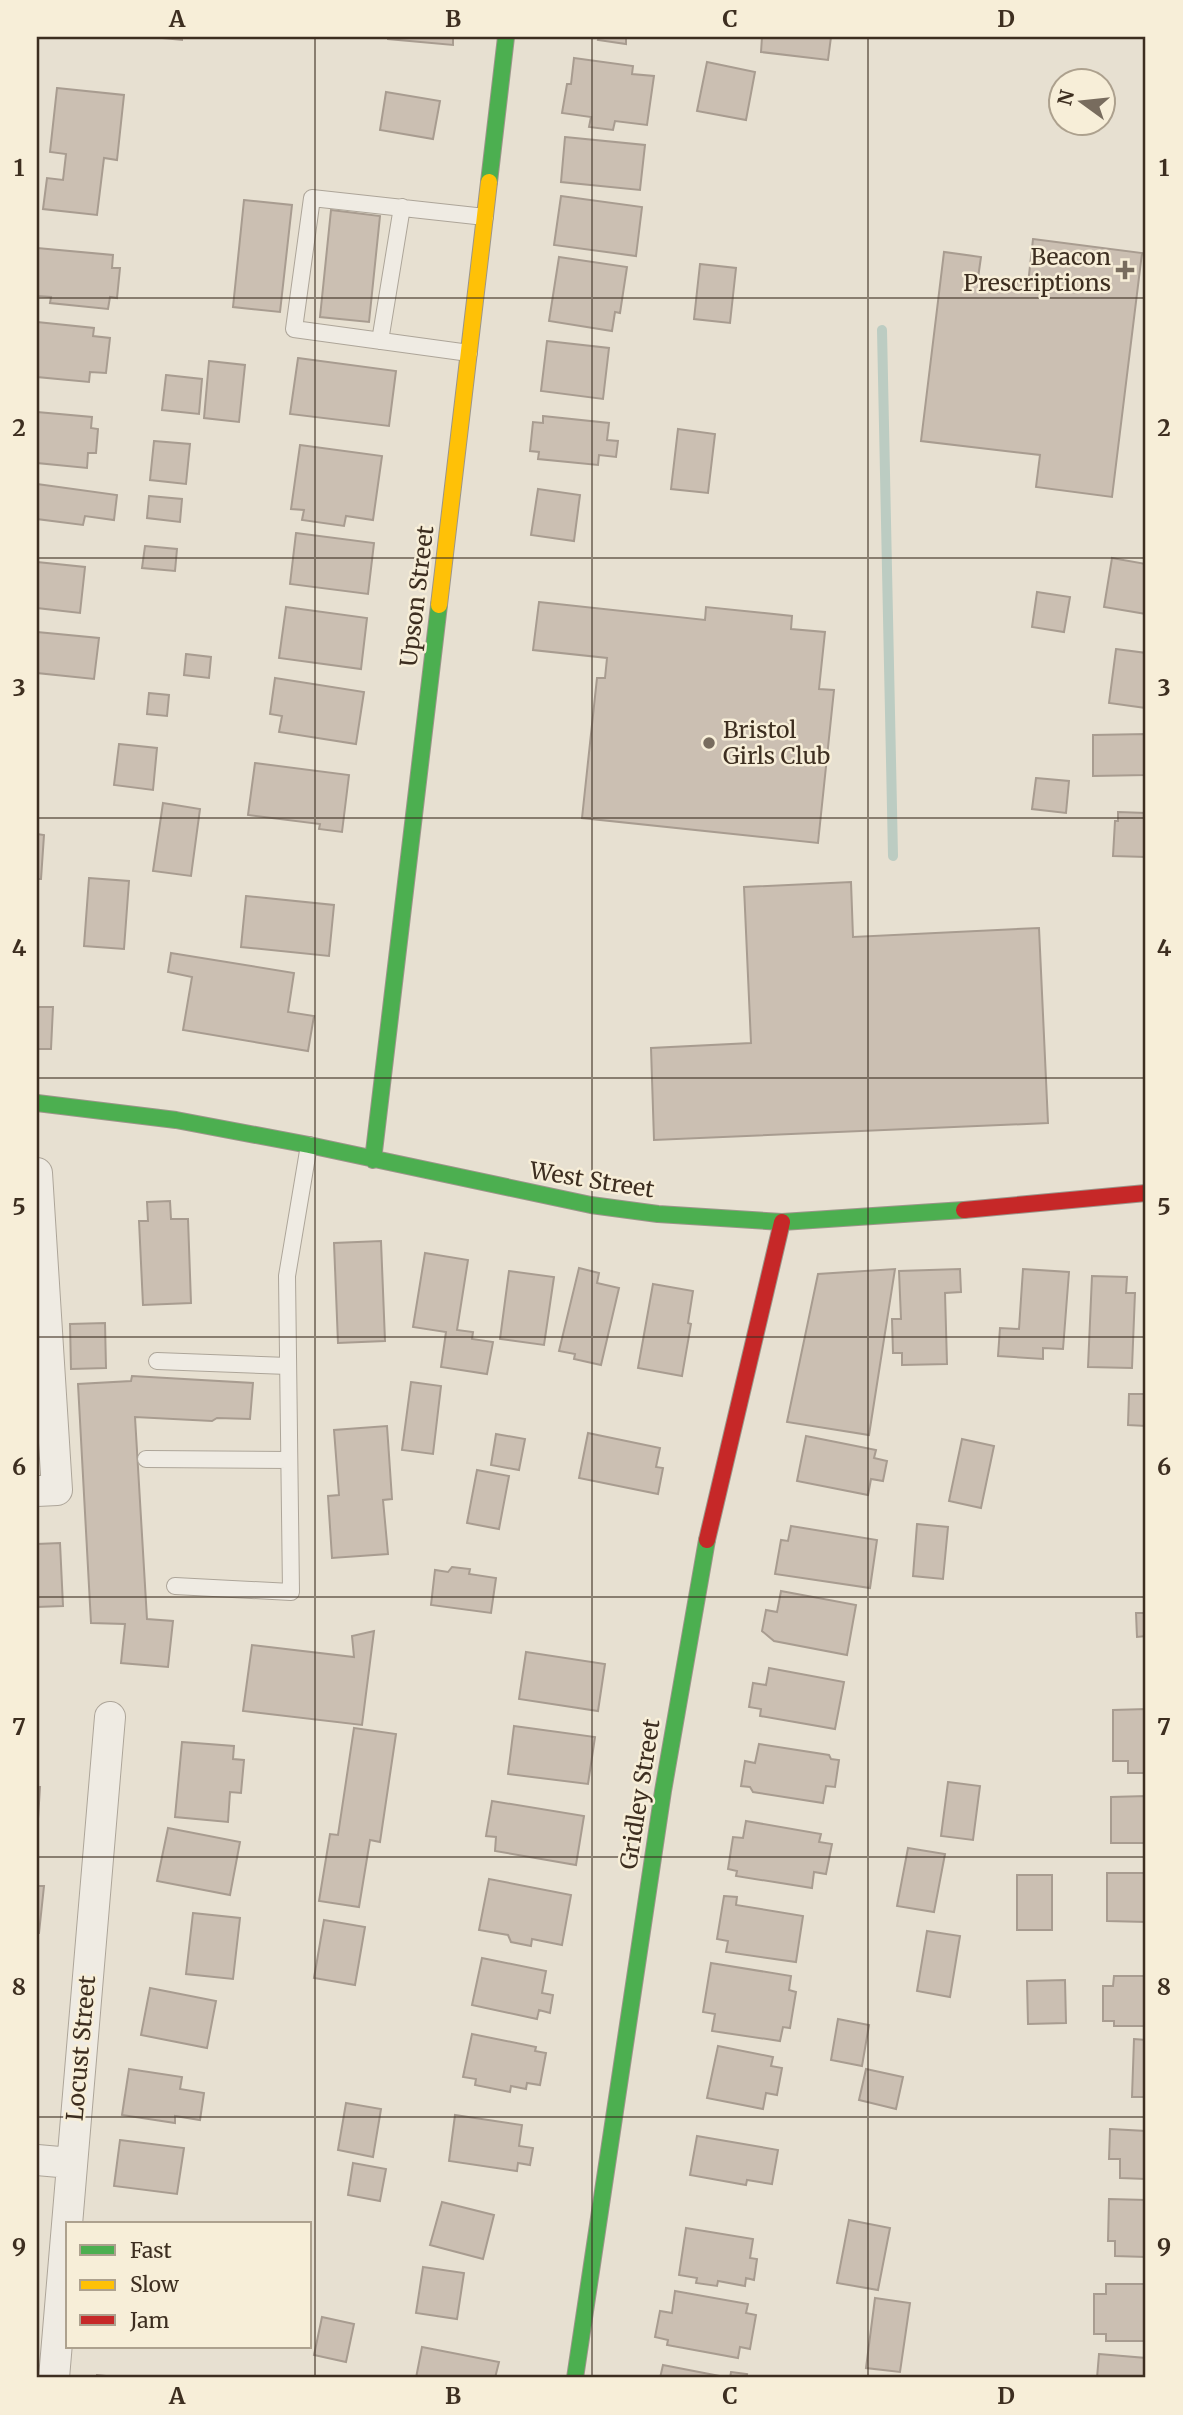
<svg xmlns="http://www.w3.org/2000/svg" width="1183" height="2415" viewBox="0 0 1183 2415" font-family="Merriweather,serif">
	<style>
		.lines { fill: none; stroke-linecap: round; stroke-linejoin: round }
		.stream { stroke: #bcccc2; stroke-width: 10 }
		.building { fill: #cbbfb2; stroke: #a89c90; stroke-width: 2 }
		.lane-casing { stroke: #ada599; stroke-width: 18 }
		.street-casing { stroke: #ada599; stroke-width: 32 }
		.fast-casing { stroke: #9c958a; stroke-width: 18 }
		.slow-casing { stroke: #9c958a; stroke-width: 18 }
		.jam-casing { stroke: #9c958a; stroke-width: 18 }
		.lane { stroke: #efebe3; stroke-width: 16 }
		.street { stroke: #efebe3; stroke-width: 30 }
		.fast { stroke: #4caf50; stroke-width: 16 }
		.slow { stroke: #ffc107; stroke-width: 16 }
		.jam { stroke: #c62828; stroke-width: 16 }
		.grid { fill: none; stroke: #3d2e20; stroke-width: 2; stroke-opacity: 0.55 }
		.poi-dot { fill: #786c5e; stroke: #f7eed8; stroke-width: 2.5 }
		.labels { text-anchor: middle; stroke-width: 5; stroke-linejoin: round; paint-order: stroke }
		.poi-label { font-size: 23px; fill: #3d2e20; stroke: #f7eed8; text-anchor: end }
		.street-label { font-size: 23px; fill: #3d2e20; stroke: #f7eed8 }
		.neatline { fill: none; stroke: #3d2e20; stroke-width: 2.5 }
		.grid-label { font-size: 23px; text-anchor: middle; font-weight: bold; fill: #3d2e20 }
	</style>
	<rect width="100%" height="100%" fill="#e7e0d1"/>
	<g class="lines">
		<path class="stream" d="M882,330L893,856"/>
	</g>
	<path class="building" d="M152,37H182V40Z
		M388,37H453V45L388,39Z
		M599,37H626V44L598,40Z
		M762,37H831L828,60L761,52Z
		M574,58L633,66L632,74L654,76L647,125L615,121L613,130L589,127L591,117L562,113L567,84H571Z
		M707,62L755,72L746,120L697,111Z
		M57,88L124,95L117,160L104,158L97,215L43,209L47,178L63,180L66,154L50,152Z
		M386,92L440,101L433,139L380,130Z
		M565,137L645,145L640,190L561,182Z
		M561,196L642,207L636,256L554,245Z
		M244,200L292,205L280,312L233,307Z
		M331,210L380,216L369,322L320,317Z
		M1033,239L1142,253L1112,497L1036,487L1040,455L921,441L944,252L981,257L978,278L1028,284Z
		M37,248L113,255L112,268H120L117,298L110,297L108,309L50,303L51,297L37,296Z
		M559,257L627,267L620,313L615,312L612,331L549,321Z
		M700,264L736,268L730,323L694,319Z
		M37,322L94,328L93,336L110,338L106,373L90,372L89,382L37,377Z
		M547,341L609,348L603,399L541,391Z
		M298,358L396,371L389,426L290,414Z
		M209,361L245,365L239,422L204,418Z
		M166,375L202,379L199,414L162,410Z
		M37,412L92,417L91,428L98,429L96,453H88L87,468L37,463Z
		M543,416L609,423L607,440L618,441L616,457L599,455L598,465L538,459L539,452L530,451L533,422L543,423Z
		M678,429L715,434L708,493L671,489Z
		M154,441L190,444L186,484L150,480Z
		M300,445L382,456L373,520L346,516L344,526L302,520L304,510L291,509Z
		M37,484L117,495L114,520L85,516L83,525L37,519Z
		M538,489L580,495L574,541L531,535Z
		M149,496L182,499L180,522L147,518Z
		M296,533L374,543L368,594L290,584Z
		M145,546L177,549L175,571L142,568Z
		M1112,558L1146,564V614L1104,607Z
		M37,562L85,567L80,613L37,608Z
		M1037,592L1070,597L1064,632L1032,627Z
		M539,602L705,620L706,607L792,616L791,629L825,632L819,689L834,690L818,843L582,818L597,678H605L607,658L533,650Z
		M286,607L367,618L361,669L279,658Z
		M37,632L99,638L94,679L37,673Z
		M1116,649L1146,653V708L1109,703Z
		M186,654L211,657L209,678L184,675Z
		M275,678L364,692L356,744L279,732L282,716L270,714Z
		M149,693L169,695L167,716L147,714Z
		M1146,734V775L1093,776V735Z
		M119,744L157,748L153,790L114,785Z
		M255,763L349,775L342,832L319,829L320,824L248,815Z
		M1036,778L1069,781L1066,813L1032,809Z
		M163,803L200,809L191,876L153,871Z
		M1118,812L1146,813V857L1113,856L1115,821H1118Z
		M37,834L44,835L41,879H37Z
		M89,878L129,881L124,949L84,946Z
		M851,882L853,937L1039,928L1048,1123L654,1140L651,1048L751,1043L744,887Z
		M246,896L334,905L329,956L241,947Z
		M171,953L294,973L288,1012L314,1016L308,1051L183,1030L192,977L168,972Z
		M37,1007H53L51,1049H37Z
		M170,1201L171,1219H188L191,1303L143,1305L139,1221H148L147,1202Z
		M381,1241L385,1341L338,1343L334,1243Z
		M425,1253L468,1260L457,1330L473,1332L472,1339L493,1342L487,1374L441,1367L446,1332L413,1327Z
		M579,1268L599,1273L597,1283L619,1288L601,1365L574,1359L575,1354L559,1351Z
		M895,1269L869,1435L787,1422L818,1274Z
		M960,1269L961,1292L945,1293L947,1364L902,1365V1353H893L892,1319H901L899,1271Z
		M1023,1269L1069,1272L1063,1349L1043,1348V1359L998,1356L1000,1328L1019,1329Z
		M509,1271L554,1277L544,1345L500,1339Z
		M1092,1276L1127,1277L1126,1293H1135L1132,1368L1088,1367Z
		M653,1284L693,1291L688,1323L691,1324L682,1376L638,1368Z
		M105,1323L106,1368L71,1369L70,1324Z
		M132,1376L253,1383L250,1419L217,1418L212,1421L135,1417L147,1619L173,1621L168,1667L121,1663L125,1624L91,1623L78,1384L131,1381Z
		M411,1382L441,1386L433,1454L402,1450Z
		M1129,1394H1146V1426L1128,1425Z
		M387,1426L392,1499L383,1500L388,1554L332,1558L328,1496L339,1495L334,1430Z
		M588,1433L660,1448L656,1467L663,1468L658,1494L579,1478Z
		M496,1434L525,1439L519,1470L491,1465Z
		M806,1436L876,1450L874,1458L887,1461L883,1481L871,1479L868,1495L797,1481Z
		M962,1439L994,1446L981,1508L949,1501Z
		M477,1470L509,1476L499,1529L467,1523Z
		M917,1524L948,1527L943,1579L913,1576Z
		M791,1526L877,1540L870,1588L775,1574L781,1540L788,1541Z
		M60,1543L63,1606L37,1607V1544Z
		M452,1567L470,1569L469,1574L496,1578L491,1613L431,1605L435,1570L448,1572Z
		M781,1591L856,1605L847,1655L774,1641L762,1631L766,1610L777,1612Z
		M1136,1613H1146V1636L1137,1637Z
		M374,1631L362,1725L243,1711L252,1645L354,1657L352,1636Z
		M526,1652L605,1664L598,1711L519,1699Z
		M769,1668L844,1682L835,1729L760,1716L761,1709L749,1707L753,1683L766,1685Z
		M1146,1709V1773H1128V1761H1113V1710Z
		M514,1726L595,1737L588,1784L508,1774Z
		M354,1728L396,1734L380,1842L370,1840L359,1907L319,1901L330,1834L338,1835Z
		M182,1742L234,1746L233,1759L244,1760L241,1793L230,1792L228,1822L175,1817Z
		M759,1744L829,1755L831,1759L839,1760L835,1787L826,1786L823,1803L753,1792L750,1787L741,1786L745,1761L755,1763Z
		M948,1782L980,1786L973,1840L941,1836Z
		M37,1787H40L37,1835Z
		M1146,1796V1843H1111V1797Z
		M492,1801L584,1816L576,1865L495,1851L496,1837L486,1836Z
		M746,1821L821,1834L819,1842L832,1844L826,1874L814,1872L812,1888L736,1876L737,1871L728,1869L733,1837L743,1838Z
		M168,1828L240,1842L230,1895L157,1881Z
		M908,1848L945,1854L934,1912L897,1906Z
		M1107,1873H1146V1922L1107,1921Z
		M1017,1875H1052V1930H1017Z
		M489,1879L571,1895L562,1945L532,1939L531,1946L511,1942L508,1935L479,1930Z
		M37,1886H44L39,1933H37Z
		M724,1896L737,1897L736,1905L803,1916L796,1962L726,1952L728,1941L717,1939Z
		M193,1913L240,1918L233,1979L186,1974Z
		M324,1920L365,1927L355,1985L314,1978Z
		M927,1931L960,1936L950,1997L917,1991Z
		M482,1958L546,1971L542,1993L553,1995L550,2013L539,2010L537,2019L472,2005Z
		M711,1963L791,1976L789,1990L796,1992L790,2028L783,2027L780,2041L712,2031L715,2014L703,2012Z
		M1114,1976H1146V2026H1114V2021H1103V1986H1113Z
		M1065,1980L1066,2023L1028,2024L1027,1981Z
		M150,1988L216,2001L207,2048L141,2035Z
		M838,2019L869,2025L862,2066L831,2060Z
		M472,2034L536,2047L535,2051L546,2053L540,2085L527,2083L526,2089L511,2086L510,2092L475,2085L476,2079L463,2077Z
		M1134,2039L1146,2040V2097H1132Z
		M718,2046L773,2057L771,2066L782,2068L777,2095L766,2093L763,2109L707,2098Z
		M129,2069L182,2077L180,2089L204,2093L200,2120L175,2116V2123L122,2115Z
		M866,2069L903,2077L896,2109L859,2100Z
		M346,2103L381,2109L373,2157L338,2150Z
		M455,2115L522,2125L519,2146L533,2148L530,2165L518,2163L517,2171L449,2161Z
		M1110,2129L1146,2131V2179L1120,2178V2159H1109Z
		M697,2136L778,2150L772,2184L747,2180L746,2185L690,2175Z
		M120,2140L184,2148L177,2194L114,2186Z
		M353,2163L386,2169L380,2201L348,2195Z
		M1109,2199L1146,2200V2257L1115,2256V2241H1108Z
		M442,2202L494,2215L483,2259L430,2245Z
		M849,2220L890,2228L878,2290L837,2283Z
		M686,2228L753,2239L750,2258L757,2259L754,2280L746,2278L745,2286L718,2281L717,2286L696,2283L697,2278L679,2275Z
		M423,2267L464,2273L457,2319L416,2313Z
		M1106,2284H1146V2341H1106V2334H1094V2294H1106Z
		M675,2291L748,2304L746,2313L756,2315L750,2349L740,2347L738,2358L667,2345L668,2340L655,2337L660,2311L672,2313Z
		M875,2298L910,2303L900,2372L866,2368Z
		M322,2317L354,2324L346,2362L314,2355Z
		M422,2347L499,2362L495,2378H416Z
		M1099,2354L1146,2358V2378H1097Z
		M663,2365L730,2378H660Z
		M731,2372L747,2374L746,2378H730Z
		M97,2375L124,2378H97Z"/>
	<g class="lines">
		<g class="lane-casing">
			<path id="lane" d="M380,341L402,207
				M469,353L294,329L312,198L485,217
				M157,1361L288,1366
				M146,1459L289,1460
				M175,1586L291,1592L287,1276L309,1145"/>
		</g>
		<g class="street-casing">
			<path id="street" d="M37,1173L57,1490L37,1491
				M37,2160L71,2163
				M54,2378L110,1717"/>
		</g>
		<g class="fast-casing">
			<path id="fast" d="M489,182L506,37
				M37,1103L176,1120L309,1145L591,1205L658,1214L782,1222L964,1210
				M373,1160L439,605
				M575,2378L663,1791L707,1540"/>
		</g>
		<g class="slow-casing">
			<path id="slow" d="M439,605L489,182"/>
		</g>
		<g class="jam-casing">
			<path id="jam" d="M964,1210L1146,1193
				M707,1540L782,1222"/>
		</g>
		<use href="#lane" class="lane"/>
		<use href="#street" class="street"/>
		<use href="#fast" class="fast"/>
		<use href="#slow" class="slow"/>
		<use href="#jam" class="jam"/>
	</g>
	<path class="grid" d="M315,37V2378M592,37V2378M868,37V2378M37,298H1146M37,558H1146M37,818H1146M37,1078H1146M37,1337H1146M37,1597H1146M37,1857H1146M37,2117H1146"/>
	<g class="poi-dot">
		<path d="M1121.5 259.5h7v7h7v7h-7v7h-7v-7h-7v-7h7z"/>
		<circle cx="709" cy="743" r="7"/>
	</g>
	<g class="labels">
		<g class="poi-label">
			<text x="1111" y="265">Beacon<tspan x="1111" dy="26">Prescriptions</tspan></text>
			<text x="723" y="738" text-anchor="start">Bristol<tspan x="723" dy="26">Girls Club</tspan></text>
		</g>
		<g class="street-label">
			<text transform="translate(417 596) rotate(-83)" y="8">Upson Street</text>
			<text transform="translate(592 1180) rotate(9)" y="8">West Street</text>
			<text transform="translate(640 1794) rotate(-81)" y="8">Gridley Street</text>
			<text transform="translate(81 2048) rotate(-85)" y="8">Locust Street</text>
		</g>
	</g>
	<rect width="1183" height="2415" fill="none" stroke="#f7eed8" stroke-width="77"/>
	<rect x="66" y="2222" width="245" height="126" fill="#f7eed8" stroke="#ada18e" stroke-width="2"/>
	<rect x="80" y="2245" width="35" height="10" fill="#4caf50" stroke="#ada18e" stroke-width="2"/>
	<text x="130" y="2258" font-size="21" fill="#3d2e20">Fast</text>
	<rect x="80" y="2280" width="35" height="10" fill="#ffc107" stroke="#ada18e" stroke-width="2"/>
	<text x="130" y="2292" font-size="21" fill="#3d2e20">Slow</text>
	<rect x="80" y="2315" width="35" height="10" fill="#c62828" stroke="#ada18e" stroke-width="2"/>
	<text x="130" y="2328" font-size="21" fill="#3d2e20">Jam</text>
	<g transform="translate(1082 102) rotate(285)"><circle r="33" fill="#f7eed8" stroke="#ada18e" stroke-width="2"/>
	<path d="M0-5L12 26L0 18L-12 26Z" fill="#786c5e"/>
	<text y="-10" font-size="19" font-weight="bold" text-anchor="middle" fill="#3d2e20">N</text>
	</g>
	<rect x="38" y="38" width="1106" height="2338" class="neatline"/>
	<g class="grid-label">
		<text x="177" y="27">A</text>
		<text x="453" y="27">B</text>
		<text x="730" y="27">C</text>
		<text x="1006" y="27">D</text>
		<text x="19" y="176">1</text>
		<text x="1164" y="176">1</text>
		<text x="19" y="436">2</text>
		<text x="1164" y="436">2</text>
		<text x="19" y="696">3</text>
		<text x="1164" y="696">3</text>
		<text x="19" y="956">4</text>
		<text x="1164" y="956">4</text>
		<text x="19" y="1215">5</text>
		<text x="1164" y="1215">5</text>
		<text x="19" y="1475">6</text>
		<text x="1164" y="1475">6</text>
		<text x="19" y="1735">7</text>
		<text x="1164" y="1735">7</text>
		<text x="19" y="1995">8</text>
		<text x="1164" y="1995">8</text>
		<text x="19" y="2255">9</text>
		<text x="1164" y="2255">9</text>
		<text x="177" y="2404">A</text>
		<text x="453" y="2404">B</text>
		<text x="730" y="2404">C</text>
		<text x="1006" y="2404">D</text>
	</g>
</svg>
